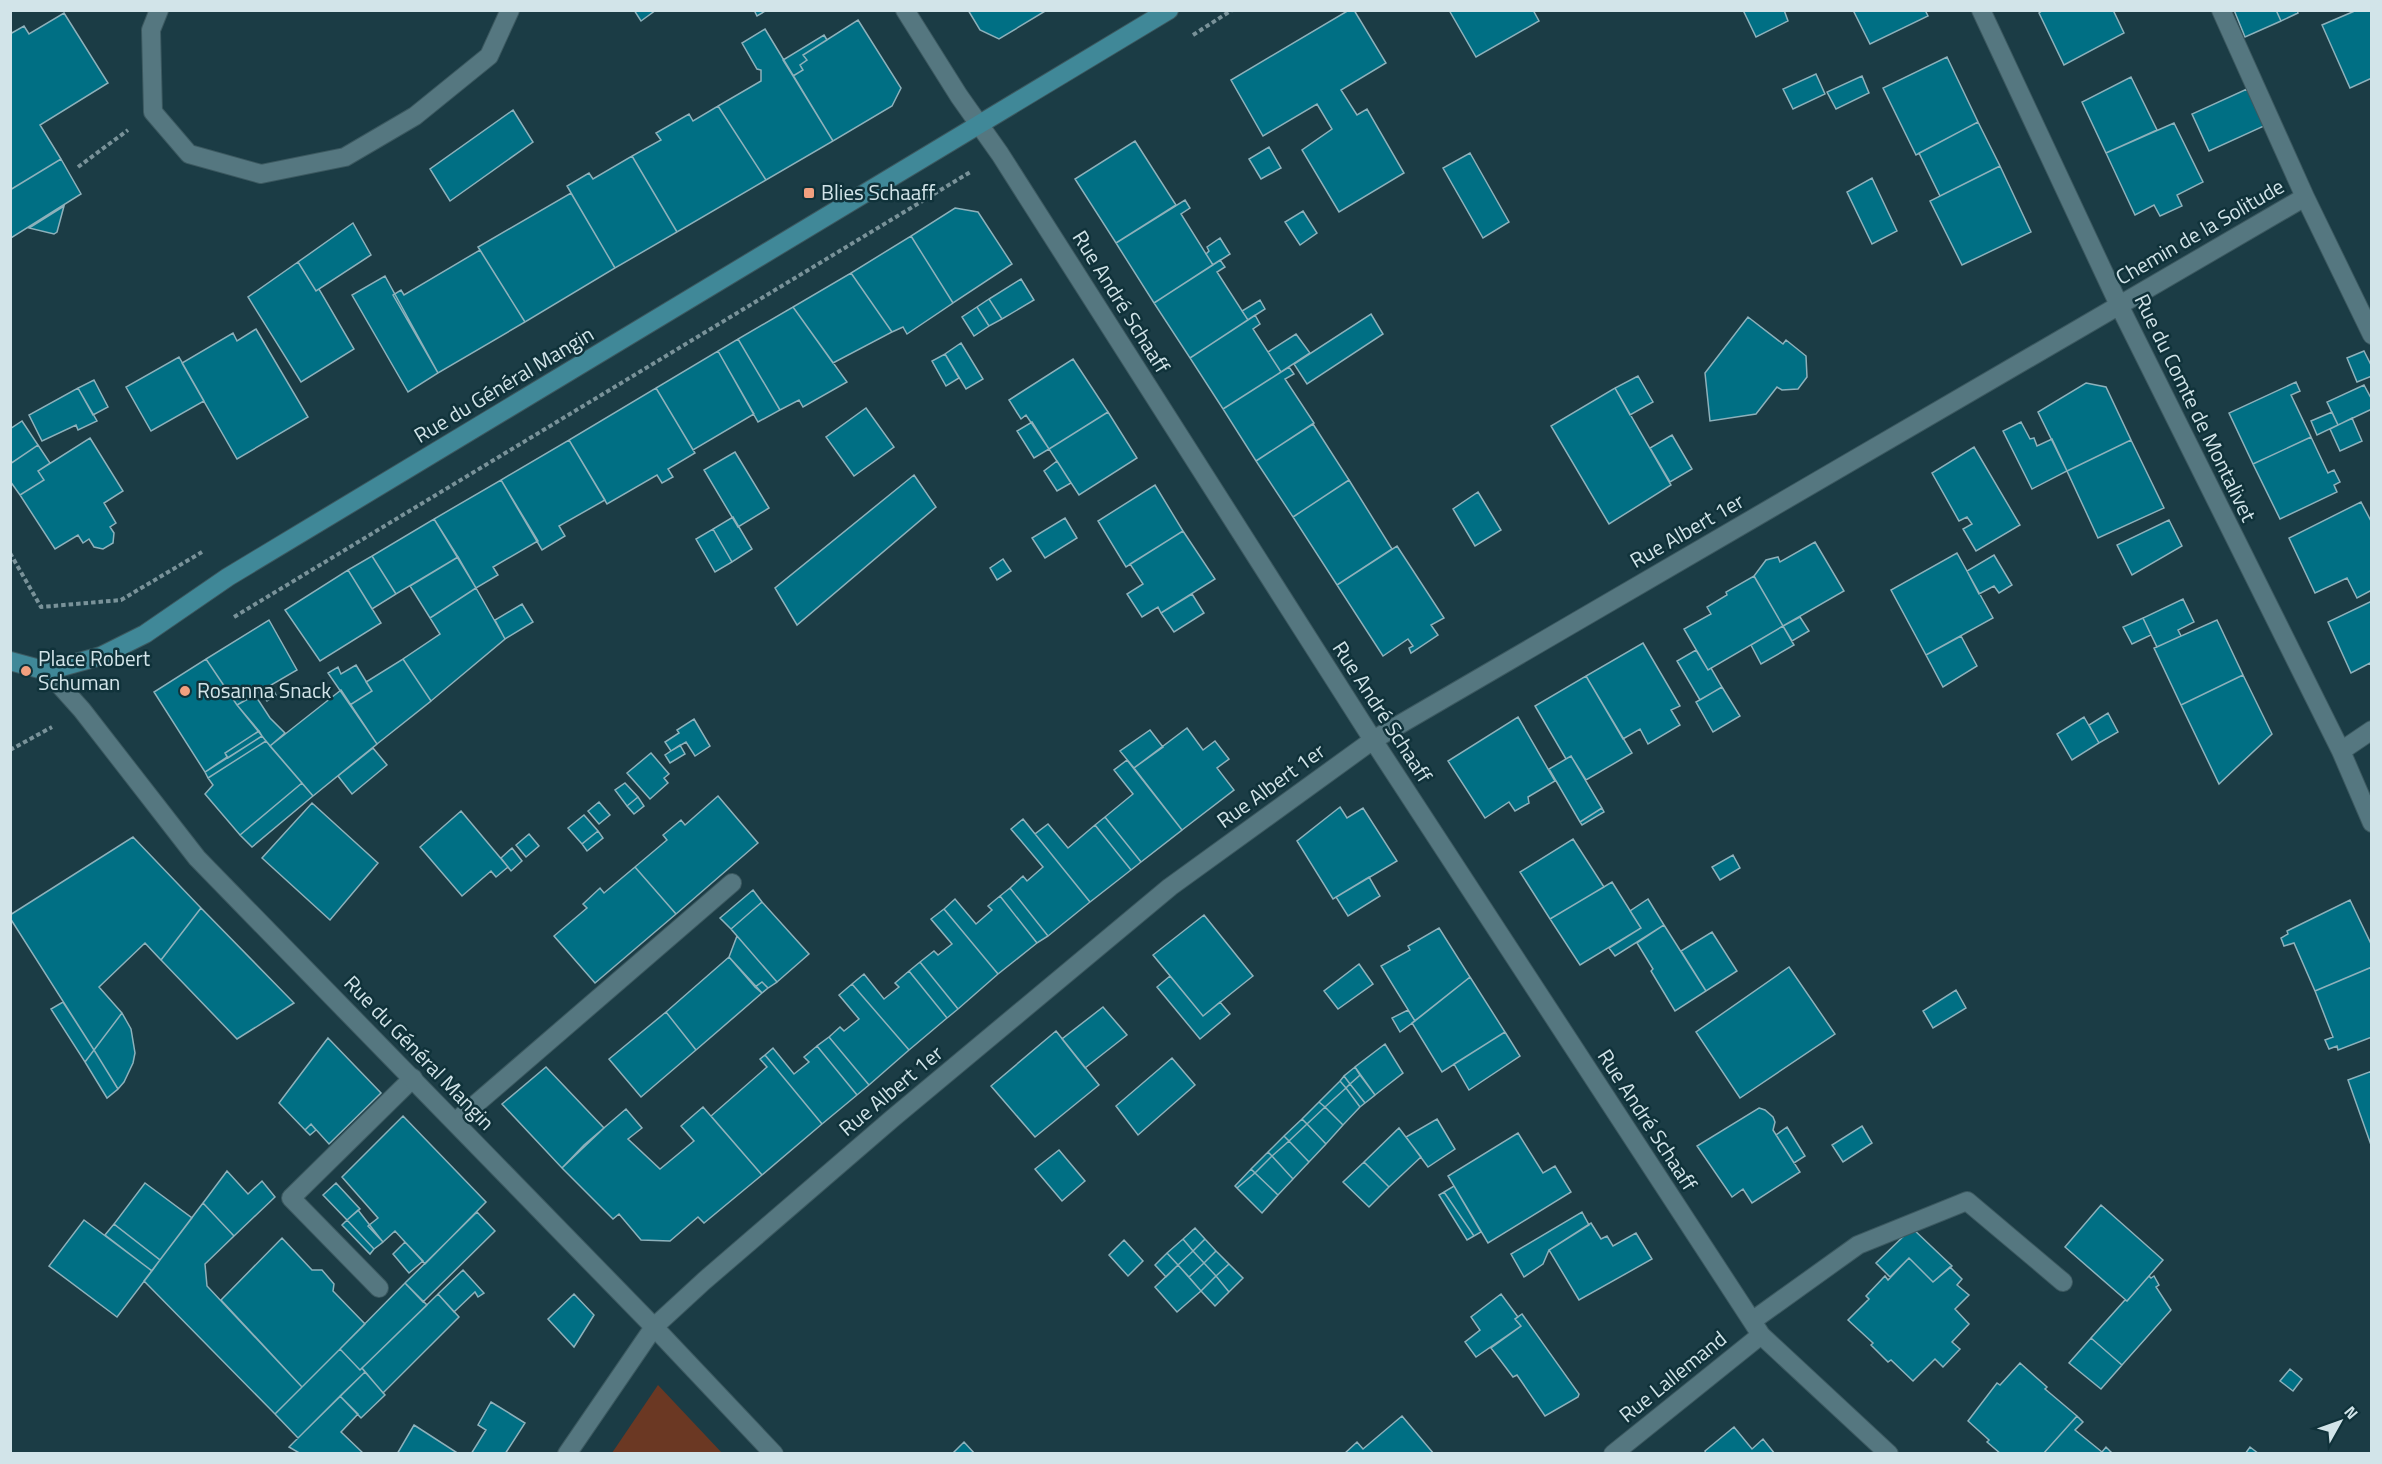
<svg xmlns="http://www.w3.org/2000/svg" width="2382" height="1464" viewBox="0 0 2382 1464" font-family="'Titillium Web',sans-serif">
	<style>
		.green { fill: #6b3823 }
		.building { fill: #006f84; stroke: #8db1bb; stroke-width: 1.5 }
		.lines { fill: none; stroke-linecap: round; stroke-linejoin: round }
		.lane-casing { stroke: #3c5960; stroke-width: 20 }
		.street-casing { stroke: #3c5960; stroke-width: 20 }
		.secondary-casing { stroke: #3c5960; stroke-width: 20 }
		.path { stroke: #799299; stroke-width: 4; stroke-dasharray: 4.5 3; stroke-linecap: butt }
		.lane { stroke: #557780; stroke-width: 18 }
		.street { stroke: #557780; stroke-width: 18 }
		.secondary { stroke: #408898; stroke-width: 18 }
		.poi-dot { fill: #f2a07f; stroke: #10323a; stroke-width: 2 }
		.labels { text-anchor: middle; stroke-width: 5; stroke-linejoin: round; paint-order: stroke }
		.poi-label { font-size: 21px; fill: #d2e4e9; stroke: #10323a; text-anchor: start }
		.street-label { font-size: 21px; fill: #d2e4e9; stroke: #10323a }
	</style>
	<rect width="100%" height="100%" fill="#1b3c45"/>
	<path class="green" d="M658,1385L722,1453H612Z"/>
	<path class="building" d="M634,10H656L641,21Z
		M754,10H767L757,16Z
		M968,10H1047L999,39L980,30Z
		M1349,10H1354L1386,63L1341,90L1357,115L1367,109L1404,173L1339,212L1302,150L1332,129L1317,104L1263,136L1231,80Z
		M1449,10H1533L1539,21L1476,57Z
		M1743,10H1784L1788,21L1756,37Z
		M1853,10H1925L1928,16L1870,44Z
		M2043,10H2113L2124,33L2064,65L2039,13Z
		M2234,10H2276L2281,21L2245,37Z
		M2276,10H2297L2298,13L2281,21Z
		M2357,10H2372V78L2350,88L2322,25Z
		M64,13L108,83L40,125L61,159L10,190V34L24,26L29,34Z
		M858,20L901,88L892,106L833,141L793,76L803,70L800,65L807,60L803,55Z
		M765,29L833,141L766,180L718,106L761,81V70L757,69L742,43Z
		M824,35L827,40L803,55L807,60L800,65L803,70L793,76L783,60Z
		M1947,57L1978,122L1916,155L1883,88Z
		M1816,74L1825,94L1793,109L1783,89Z
		M1862,76L1869,93L1836,109L1827,92Z
		M2131,77L2157,130L2106,153L2082,102Z
		M2247,89L2264,126L2209,151L2192,114Z
		M718,106L766,180L677,232L632,156L661,140L656,133L689,114L693,121Z
		M513,110L533,142L450,201L430,169Z
		M1978,122L2000,166L1940,196L1919,153Z
		M2174,123L2203,182L2177,195L2182,206L2160,216L2154,205L2135,215L2106,153Z
		M1135,141L1176,205L1116,243L1075,179Z
		M1269,147L1281,168L1261,179L1249,159Z
		M1470,153L1509,222L1483,238L1443,168Z
		M632,156L677,232L615,268L567,186L589,173L593,179Z
		M61,159L81,194L11,238L10,190Z
		M2000,166L2031,232L1962,265L1930,201Z
		M1872,178L1897,231L1872,244L1847,192Z
		M571,193L615,268L525,322L478,247Z
		M1185,200L1190,208L1181,214L1213,265L1154,303L1116,243Z
		M64,206L57,232L54,234L29,228Z
		M955,208L978,212L1012,264L953,303L911,236Z
		M1303,211L1317,233L1300,245L1285,222Z
		M353,223L371,255L316,291L298,262Z
		M911,236L953,303L907,334L903,327L892,332L851,273Z
		M1220,238L1230,254L1213,265L1206,254L1209,251L1207,247Z
		M480,250L525,322L438,373L393,295L401,290L404,295Z
		M1220,260L1225,267L1217,272L1248,320L1190,358L1154,303Z
		M298,262L316,291L319,289L354,349L301,382L248,297Z
		M851,273L892,332L833,363L793,307Z
		M385,276L438,373L408,392L352,295Z
		M1021,279L1034,300L1002,319L989,299Z
		M989,299L1002,319L989,326L977,307Z
		M1260,300L1265,309L1248,320L1242,311Z
		M793,307L847,382L803,407L799,400L780,410L738,339Z
		M977,307L989,326L974,336L962,317Z
		M1371,314L1383,334L1307,384L1294,364Z
		M1255,315L1260,324L1253,329L1281,372L1223,409L1190,358Z
		M1748,317L1783,344L1786,340L1806,356L1807,377L1798,389L1782,390L1777,387L1756,414L1710,421L1705,373Z
		M256,329L308,417L237,459L182,363L233,333L237,341Z
		M1296,334L1310,353L1281,372L1268,352Z
		M738,339L780,410L758,422L718,351Z
		M961,343L983,379L966,389L945,354Z
		M718,351L754,414L693,450L656,388Z
		M2364,351L2372,367V376L2357,382L2347,358Z
		M945,354L959,378L946,386L932,361Z
		M179,357L204,401L151,431L126,387Z
		M1073,359L1108,412L1049,449L1026,415L1021,419L1009,400Z
		M1289,367L1294,374L1285,379L1314,423L1256,461L1223,409Z
		M1638,376L1653,402L1630,415L1615,388Z
		M94,380L108,407L93,415L78,388Z
		M2296,382L2300,391L2291,395L2311,437L2253,464L2229,413Z
		M2086,383L2106,387L2131,440L2067,471L2038,412Z
		M2364,385L2372,400V409L2338,425L2327,402Z
		M78,388L97,421L78,430L76,425L42,441L29,415Z
		M656,388L695,453L668,469L673,477L662,483L657,475L607,504L569,440Z
		M1615,388L1671,485L1609,524L1551,426Z
		M866,408L894,447L854,476L826,437Z
		M1108,412L1137,458L1079,495L1049,449Z
		M2332,412L2338,425L2317,435L2311,421Z
		M2352,418L2362,441L2340,451L2330,429Z
		M22,421L38,445L10,464V429Z
		M1032,422L1049,449L1034,458L1017,431Z
		M2021,422L2030,439L2034,438L2037,446L2052,439L2067,471L2032,489L2003,431Z
		M1313,424L1349,480L1293,517L1256,461Z
		M1672,435L1692,469L1670,482L1650,448Z
		M2311,437L2328,473L2334,470L2340,482L2334,485L2337,492L2280,519L2253,464Z
		M90,438L123,491L104,503L116,523L110,527L114,533L113,543L103,549L94,547L89,539L83,543L78,535L55,549L20,495L44,480L38,471Z
		M569,440L605,500L559,526L565,536L542,550L501,480Z
		M2131,440L2164,508L2098,538L2067,471Z
		M38,445L50,463L38,471L44,480L20,495L10,481V464Z
		M1974,447L2020,525L1976,551L1963,529L1972,524L1967,517L1959,521L1932,473Z
		M735,452L769,508L738,527L704,470Z
		M1057,461L1071,483L1057,491L1044,471Z
		M914,475L936,507L797,625L775,588Z
		M501,480L538,541L493,567L498,575L476,588L434,519Z
		M1349,480L1392,549L1337,585L1293,517Z
		M1155,485L1183,531L1126,567L1098,521Z
		M1478,492L1501,530L1475,546L1453,509Z
		M2361,502L2372,523V590L2357,598L2347,578L2315,593L2289,538Z
		M733,517L752,549L732,562L713,529Z
		M1065,518L1077,538L1045,558L1032,538Z
		M434,519L458,557L396,594L372,556Z
		M2169,520L2182,546L2132,575L2117,545Z
		M713,529L732,562L715,572L696,539Z
		M1183,531L1215,579L1161,613L1158,607L1142,617L1127,594L1143,584L1130,564Z
		M1815,542L1844,591L1783,626L1754,576L1766,560L1778,557L1780,562Z
		M1397,546L1444,618L1431,625L1438,635L1411,653L1409,648L1413,646L1408,639L1383,656L1337,585Z
		M1957,553L1993,618L1926,655L1891,590Z
		M1994,555L2012,585L1999,593L1994,586L1979,594L1967,571Z
		M372,556L396,594L372,609L348,570Z
		M458,557L476,588L430,618L410,586Z
		M1003,559L1011,571L997,580L990,568Z
		M348,570L381,623L320,661L285,610Z
		M1754,576L1783,626L1708,670L1684,629L1711,614L1707,607L1727,595L1726,592Z
		M476,588L505,639L431,701L403,659L440,634L430,618Z
		M1192,594L1204,613L1174,632L1161,613Z
		M2183,599L2194,622L2178,630L2181,636L2157,647L2143,618Z
		M2372,601V666L2370,663L2351,673L2328,622Z
		M522,604L533,622L505,639L495,620Z
		M1800,617L1809,631L1792,641L1783,626Z
		M2143,618L2151,635L2132,644L2123,627Z
		M269,620L297,670L271,685L276,695L267,701L261,691L237,705L206,659Z
		M2217,620L2243,675L2181,705L2154,648Z
		M1783,626L1794,645L1761,664L1751,645Z
		M1961,636L1977,666L1943,687L1926,655Z
		M1643,643L1680,706L1671,710L1680,725L1648,744L1640,729L1623,739L1586,676Z
		M1696,650L1708,670L1711,668L1722,687L1700,700L1677,661Z
		M206,659L237,705L259,731L225,753L227,757L205,772L154,692Z
		M403,659L431,701L377,744L350,705L372,691L366,682Z
		M356,665L372,691L350,705L328,673L338,667L341,674Z
		M2243,675L2272,734L2219,784L2181,705Z
		M1586,676L1632,753L1586,780L1571,756L1566,759L1535,706Z
		M1722,687L1740,716L1713,732L1696,702Z
		M341,690L377,744L313,796L270,746Z
		M255,695L270,718L285,733L270,746L237,705Z
		M2108,713L2118,732L2099,743L2089,725Z
		M1518,717L1555,781L1528,797L1529,803L1515,811L1509,802L1485,818L1448,761Z
		M2084,717L2099,743L2072,760L2057,734Z
		M694,719L710,746L695,756L686,742L671,751L665,742L679,733L677,730Z
		M1187,728L1203,750L1215,741L1229,759L1217,768L1234,790L1182,830L1134,768Z
		M1150,730L1163,747L1134,768L1120,751Z
		M259,731L262,736L228,758L225,753Z
		M262,736L266,741L208,778L205,772Z
		M266,741L302,783L240,835L205,794L213,785L208,778Z
		M680,745L685,754L670,763L665,755Z
		M373,748L387,765L352,794L338,776Z
		M651,753L669,774L664,778L668,783L650,799L627,773Z
		M1571,756L1602,808L1580,822L1549,769Z
		M1127,760L1182,830L1141,862L1105,817L1133,794L1114,770Z
		M302,783L313,796L252,847L240,835Z
		M625,783L638,797L627,806L615,790Z
		M718,796L758,843L676,914L635,867L667,840L663,835L681,820L685,825Z
		M638,797L644,806L634,814L627,806Z
		M599,802L610,815L599,824L588,811Z
		M312,803L378,863L330,920L262,858Z
		M1340,807L1347,818L1363,808L1397,861L1333,899L1297,841Z
		M1602,808L1604,812L1582,825L1580,822Z
		M461,811L508,867L496,877L491,871L462,896L420,847Z
		M584,815L598,831L582,844L568,828Z
		M1105,817L1141,862L1131,870L1095,825Z
		M1023,819L1090,902L1048,936L1010,888L1023,876L1027,881L1043,867L1011,829Z
		M1048,824L1068,848L1095,825L1131,870L1090,902L1035,834Z
		M598,831L603,838L587,851L582,844Z
		M529,834L539,846L526,857L516,845Z
		M133,837L201,908L161,960L145,943L99,987L122,1013L94,1050L10,918V915Z
		M1573,839L1604,887L1550,919L1520,872Z
		M512,848L522,861L511,871L501,858Z
		M1733,855L1740,868L1720,880L1712,867Z
		M635,867L676,914L595,983L554,936L587,908L583,904L600,888L604,893Z
		M1369,877L1380,896L1348,916L1336,897Z
		M1612,882L1641,928L1580,965L1550,919Z
		M1010,888L1048,936L1037,943L1000,896Z
		M753,890L762,902L731,929L720,918Z
		M1000,896L1037,943L998,974L944,909L955,899L976,924L992,910L988,906Z
		M1648,899L1664,925L1615,956L1609,948L1641,928L1630,911Z
		M2350,900L2372,946V967L2315,991L2294,943L2284,946L2281,938L2288,934L2287,931Z
		M762,902L809,954L777,982L731,929Z
		M201,908L294,1003L237,1039L161,960Z
		M944,909L998,974L958,1009L920,962L934,951L938,955L952,944L931,919Z
		M1204,915L1253,976L1203,1016L1153,955Z
		M1664,925L1706,991L1675,1011L1651,971L1653,969L1637,943Z
		M1439,928L1470,977L1415,1021L1381,966L1410,950L1408,946Z
		M1712,932L1737,971L1706,991L1681,951Z
		M737,936L777,982L768,988L762,982L755,987L729,957Z
		M729,957L762,993L696,1050L666,1012Z
		M920,962L958,1009L947,1018L909,971Z
		M1359,964L1373,984L1338,1009L1324,991Z
		M1789,967L1835,1034L1740,1098L1696,1032Z
		M2372,967V1037L2338,1050L2337,1046L2329,1049L2325,1040L2333,1037L2315,991Z
		M909,971L947,1018L909,1050L852,984L864,974L884,999L899,987L895,983Z
		M1170,976L1203,1016L1220,1002L1230,1014L1200,1039L1157,987Z
		M1470,977L1505,1032L1442,1072L1412,1023Z
		M762,982L768,988L762,993L755,987Z
		M852,984L909,1050L869,1085L829,1037L840,1027L844,1031L859,1019L839,995Z
		M1956,990L1966,1008L1933,1028L1923,1011Z
		M63,1002L94,1050L85,1062L51,1009Z
		M1103,1007L1127,1035L1085,1068L1062,1039Z
		M1408,1010L1415,1021L1400,1032L1392,1018Z
		M666,1012L696,1050L641,1097L609,1059Z
		M122,1013L131,1029L135,1053L133,1063L124,1082L118,1089L94,1050Z
		M1056,1031L1099,1085L1035,1137L991,1086Z
		M1505,1032L1520,1056L1469,1090L1454,1064Z
		M829,1037L869,1085L857,1095L817,1046Z
		M328,1038L381,1093L329,1144L311,1124L305,1130L279,1103Z
		M1385,1044L1403,1073L1375,1095L1355,1067Z
		M817,1046L857,1095L822,1124L765,1055L773,1048L794,1074L809,1062L804,1057Z
		M94,1050L118,1089L107,1098L85,1062Z
		M765,1055L822,1124L762,1175L711,1116L767,1067L760,1059Z
		M1172,1058L1195,1085L1138,1135L1116,1106Z
		M546,1067L604,1128L562,1168L502,1104Z
		M1355,1067L1360,1075L1350,1084L1344,1076Z
		M2372,1071V1145H2371L2348,1080Z
		M1360,1075L1375,1095L1365,1103L1350,1084Z
		M1344,1076L1350,1084L1346,1088L1340,1081Z
		M1340,1081L1346,1088L1325,1107L1319,1102Z
		M1350,1084L1365,1103L1360,1107L1346,1088Z
		M1346,1088L1360,1107L1343,1125L1325,1107Z
		M1319,1102L1325,1107L1307,1124L1302,1119Z
		M703,1107L762,1175L704,1223L698,1217L670,1241L641,1240L619,1214L613,1219L562,1168L584,1145L626,1109L642,1128L628,1139L660,1169L694,1141L681,1126Z
		M1325,1107L1343,1125L1326,1144L1307,1124Z
		M1759,1108L1765,1110L1773,1117L1775,1122L1773,1130L1800,1172L1752,1203L1743,1189L1732,1197L1697,1146Z
		M403,1116L486,1202L425,1264L395,1231L383,1242L368,1226L378,1218L342,1177Z
		M1302,1119L1307,1124L1289,1141L1284,1136Z
		M1437,1119L1455,1149L1428,1167L1406,1137Z
		M311,1124L316,1130L310,1135L305,1130Z
		M1307,1124L1326,1144L1309,1162L1289,1141Z
		M1862,1126L1872,1143L1843,1162L1832,1145Z
		M1787,1127L1805,1156L1794,1163L1776,1135Z
		M1399,1128L1421,1157L1389,1187L1364,1162Z
		M1518,1133L1543,1173L1555,1166L1571,1192L1488,1243L1448,1176Z
		M1284,1136L1289,1141L1272,1156L1268,1152Z
		M1289,1141L1309,1162L1293,1179L1272,1156Z
		M1059,1150L1085,1181L1062,1201L1035,1169Z
		M1268,1152L1272,1156L1255,1173L1251,1169Z
		M1272,1156L1293,1179L1278,1195L1255,1173Z
		M1364,1162L1389,1187L1369,1207L1343,1182Z
		M1251,1169L1255,1173L1237,1188L1235,1186Z
		M227,1171L248,1194L262,1181L275,1197L234,1236L203,1203Z
		M1255,1173L1278,1195L1262,1213L1237,1188Z
		M145,1183L192,1218L160,1260L114,1224Z
		M336,1183L360,1209L347,1220L323,1195Z
		M1454,1186L1481,1232L1474,1236L1444,1192Z
		M1444,1192L1474,1236L1467,1240L1439,1195Z
		M203,1203L234,1236L205,1264L207,1286L302,1387L275,1414L144,1281Z
		M2101,1205L2163,1260L2127,1301L2065,1247Z
		M358,1210L383,1242L374,1249L347,1220Z
		M477,1212L495,1231L423,1302L405,1283Z
		M1582,1212L1589,1225L1549,1250L1543,1264L1524,1277L1511,1254Z
		M84,1220L152,1271L117,1317L49,1266Z
		M347,1220L374,1249L370,1254L342,1225Z
		M1591,1223L1601,1239L1607,1236L1613,1246L1636,1233L1652,1259L1579,1300L1549,1250Z
		M114,1224L160,1260L152,1271L105,1235Z
		M1195,1228L1205,1239L1193,1251L1183,1239Z
		M1912,1228L1952,1266L1933,1282L1909,1258L1890,1277L1876,1263Z
		M282,1238L312,1270H322L334,1284L333,1291L365,1324L302,1387L221,1300Z
		M1183,1239L1193,1251L1178,1265L1167,1253Z
		M1205,1239L1216,1251L1204,1263L1193,1251Z
		M1124,1240L1143,1261L1128,1276L1109,1255Z
		M405,1242L423,1261L409,1273L393,1254Z
		M1193,1251L1204,1263L1189,1277L1178,1265Z
		M1216,1251L1229,1264L1216,1276L1204,1263Z
		M1167,1253L1178,1265L1166,1277L1155,1265Z
		M1909,1258L1933,1282L1950,1267L1962,1279L1957,1285L1969,1295L1955,1309L1969,1324L1952,1342L1960,1349L1943,1367L1935,1359L1913,1381L1891,1360L1888,1362L1871,1345L1873,1343L1848,1320L1869,1299L1866,1296L1885,1276L1888,1280Z
		M1204,1263L1216,1276L1201,1291L1189,1277Z
		M1229,1264L1243,1278L1229,1292L1216,1276Z
		M1178,1265L1201,1291L1177,1312L1155,1287Z
		M463,1270L484,1293L478,1297L475,1292L454,1312L438,1294Z
		M1216,1276L1229,1292L1215,1306L1201,1291Z
		M2149,1276L2151,1278L2154,1276L2159,1285L2156,1287L2171,1310L2122,1365L2091,1338L2125,1300L2127,1301Z
		M405,1283L427,1305L360,1370L340,1349Z
		M438,1294L459,1317L383,1393L362,1368Z
		M574,1294L594,1315L574,1347L548,1319Z
		M1501,1294L1518,1317L1515,1319L1521,1326L1476,1357L1465,1342L1480,1330L1471,1317Z
		M1522,1314L1579,1394L1578,1397L1545,1416L1517,1375L1513,1377L1491,1348L1521,1326L1515,1319Z
		M2091,1338L2122,1365L2101,1389L2069,1363Z
		M340,1349L360,1370L362,1368L365,1372L298,1438L275,1414Z
		M2020,1363L2047,1387L2045,1389L2077,1416L2043,1454H2001L1987,1442L1989,1440L1968,1421L1997,1383L2000,1385Z
		M2290,1369L2302,1379L2293,1391L2280,1381Z
		M365,1372L385,1395L361,1418L340,1396Z
		M340,1396L358,1414L341,1432L364,1454H301L289,1447Z
		M491,1402L525,1423L505,1454H471L486,1430L478,1425Z
		M1402,1416L1434,1454H1344L1357,1442L1363,1449Z
		M2077,1416L2083,1422L2075,1430L2102,1452L2106,1447L2113,1454H2043Z
		M414,1425L459,1454H397Z
		M1734,1427L1752,1449L1763,1439L1775,1454H1706L1705,1451Z
		M964,1442L975,1454H952Z
		M2250,1447L2259,1454H2245Z"/>
	<g class="lines">
		<g class="lane-casing">
			<path id="lane" d="M159,10L151,30L153,112L189,154L261,174L345,157L415,116L489,56L510,10
				M455,1122L732,883
				M379,1288L291,1198L413,1078"/>
		</g>
		<g class="street-casing">
			<path id="street" d="M905,10L959,96L1000,154L1373,740L1752,1321L1761,1335L1889,1454
				M1981,10L2119,305L2341,751L2372,823
				M2305,197L2372,335
				M47,671L82,710L197,858L654,1327L774,1454
				M2341,751L2372,730
				M1752,1321L1858,1245L1967,1201L2063,1282
				M567,1454L654,1327L704,1281L893,1118L1170,887L1373,740L2305,197L2221,10
				M1613,1454L1761,1335"/>
		</g>
		<g class="secondary-casing">
			<path id="secondary" d="M10,661L47,671L101,656L145,634L228,577L1169,10"/>
		</g>
		<path class="path" d="M1193,35L1232,10
			M78,167L128,130
			M10,553L41,607L121,600L202,552
			M234,617L972,171
			M10,750L52,727"/>
		<use href="#lane" class="lane"/>
		<use href="#street" class="street"/>
		<use href="#secondary" class="secondary"/>
	</g>
	<g class="poi-dot">
		<rect x="803" y="187" width="12" height="12" rx="3"/>
		<circle cx="26" cy="671" r="6"/>
		<circle cx="185" cy="691" r="6"/>
	</g>
	<g class="labels">
		<g class="poi-label">
			<text x="821" y="200">Blies Schaaff</text>
			<text x="38" y="666">Place Robert<tspan x="38" dy="24">Schuman</tspan></text>
			<text x="197" y="698">Rosanna Snack</text>
		</g>
		<g class="street-label">
			<text transform="translate(2200 232) rotate(-30)" y="7">Chemin de la Solitude</text>
			<text transform="translate(1121 302) rotate(58)" y="7">Rue André Schaaff</text>
			<text transform="translate(504 385) rotate(-31)" y="7">Rue du Général Mangin</text>
			<text transform="translate(2195 408) rotate(64)" y="7">Rue du Comte de Montalivet</text>
			<text transform="translate(1687 531) rotate(-30)" y="7">Rue Albert 1er</text>
			<text transform="translate(1382 712) rotate(57)" y="7">Rue André Schaaff</text>
			<text transform="translate(1271 786) rotate(-36)" y="7">Rue Albert 1er</text>
			<text transform="translate(419 1053) rotate(46)" y="7">Rue du Général Mangin</text>
			<text transform="translate(891 1091) rotate(-40)" y="7">Rue Albert 1er</text>
			<text transform="translate(1647 1120) rotate(57)" y="7">Rue André Schaaff</text>
			<text transform="translate(1673 1377) rotate(-39)" y="7">Rue Lallemand</text>
		</g>
	</g>
	<rect width="2382" height="1464" fill="none" stroke="#d2e4e9" stroke-width="24"/>
	<g transform="translate(2340 1422) rotate(50)" stroke="#10323a" stroke-width="4.5" paint-order="stroke">
	<path d="M0-4.5L10 22L0 15L-10 22Z" fill="#d2e4e9"/>
	<text y="-9" font-size="16" font-weight="bold" text-anchor="middle" fill="#d2e4e9">N</text>
	</g>
</svg>
